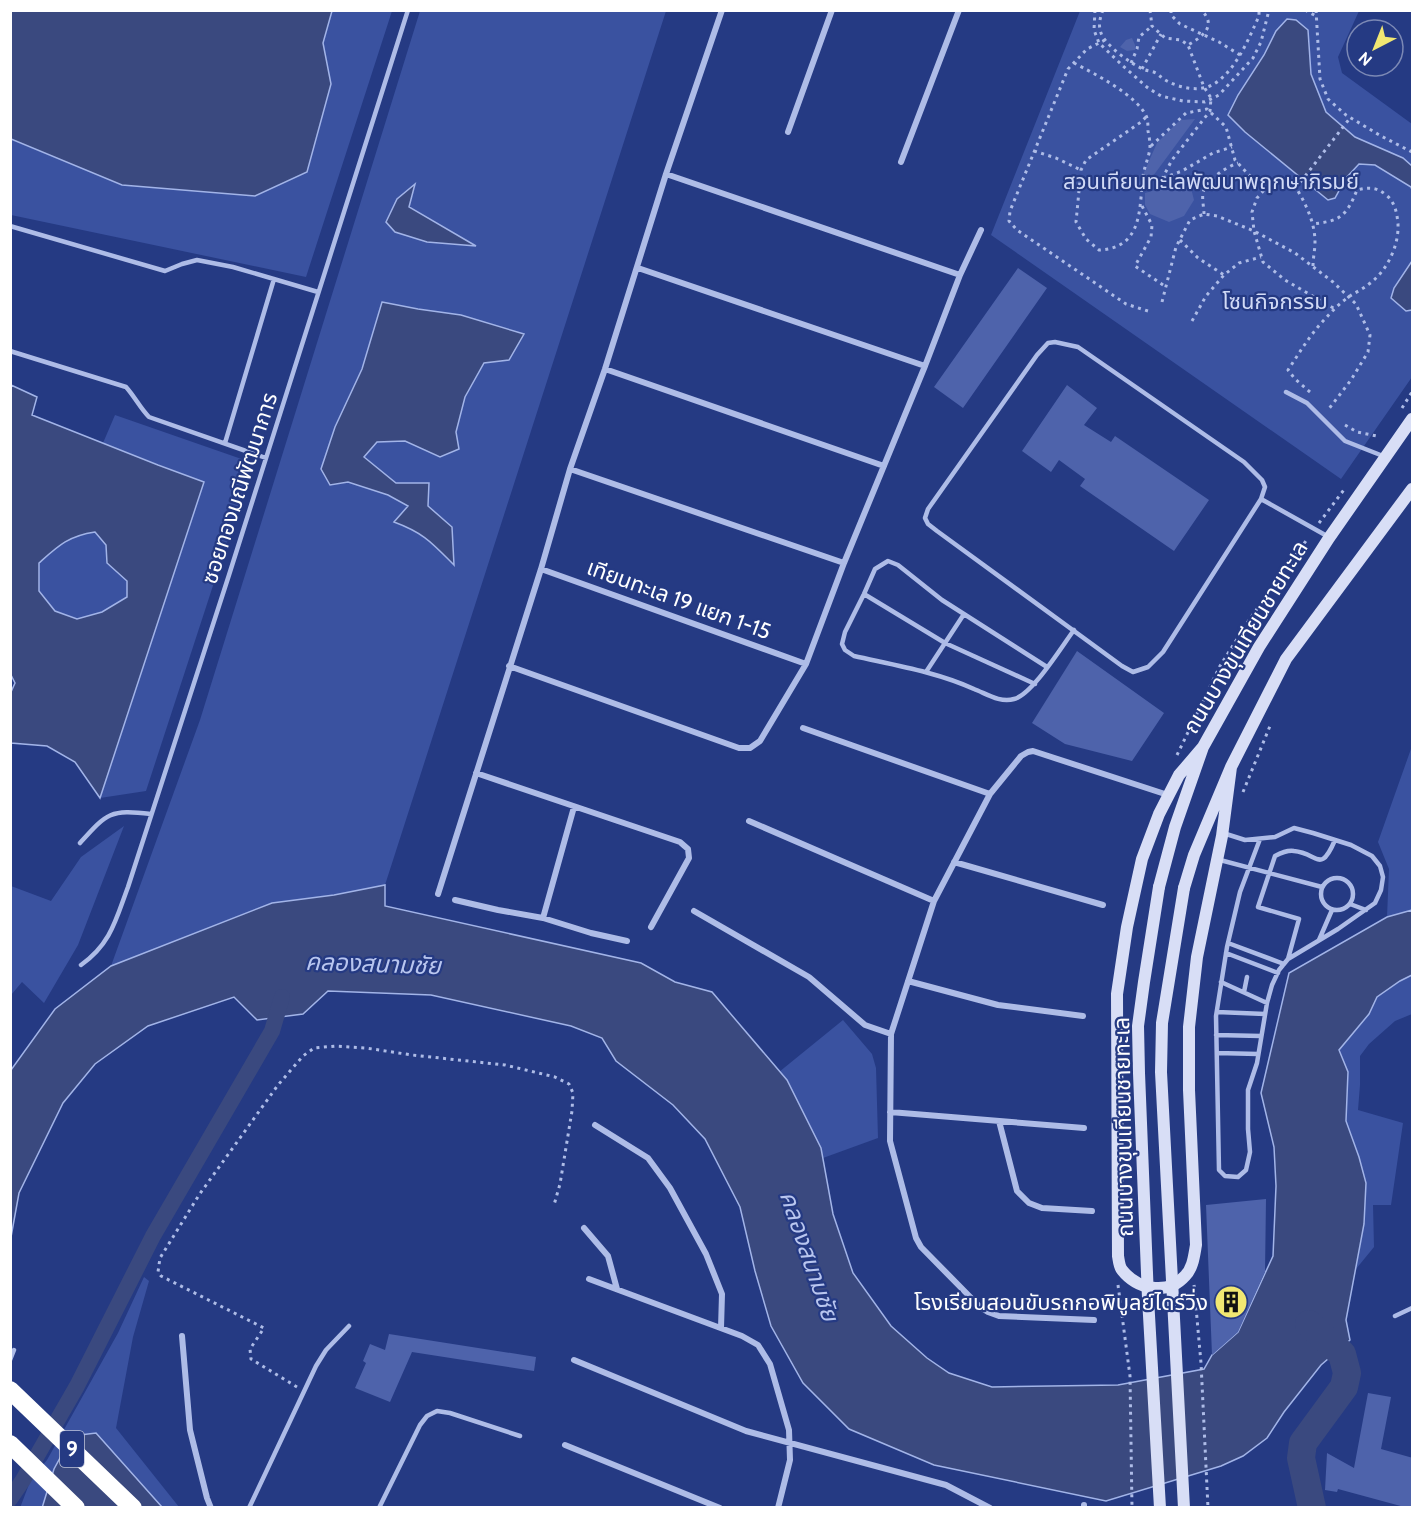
<svg xmlns="http://www.w3.org/2000/svg" width="1423" height="1518" viewBox="0 0 1423 1518" font-family="Cabin,'Noto Sans Thai',sans-serif">
	<style>
		.green { fill: #3a52a0; fill-rule: evenodd }
		.water { fill: #3a497f; stroke: #a2b4e8; stroke-width: 1.5; fill-rule: evenodd }
		.lines { fill: none; stroke-linecap: round; stroke-linejoin: round }
		.canal { stroke: #3a497f; stroke-width: 16 }
		.river { stroke: #3a497f; stroke-width: 28 }
		.building { fill: #4e63ab }
		.path { stroke: #aebce7; stroke-width: 3; stroke-dasharray: 3 4.5; stroke-linecap: butt }
		.lane { stroke: #aebce7; stroke-width: 4.5 }
		.street { stroke: #aebce7; stroke-width: 6 }
		.secondary { stroke: #d8def6; stroke-width: 12 }
		.highway { stroke: #fff; stroke-width: 18 }
		.secondary-bridge { stroke: #d8def6; stroke-width: 12 }
		.labels { text-anchor: middle; stroke-width: 4.5; stroke-linejoin: round; paint-order: stroke }
		.shield { fill: #253a83; stroke: #bec4da; stroke-width: 1.5 }
		.shield-label { font-size: 21px; font-weight: bold; fill: #fff }
		.park-label { font-size: 22px; fill: #d1daf6; stroke: #253a83 }
		.street-label { font-size: 22px; fill: #fff; stroke: #253a83 }
		.poi-label { font-size: 22px; fill: #fff; stroke: #253a83; text-anchor: end }
		.water-label { font-size: 24px; font-style: italic; fill: #b9c6ef; stroke: #253a83 }
	</style>
	<rect width="100%" height="100%" fill="#253a83"/>
	<path class="green" d="M332,11H392L306,277L11,215L10,139L122,185L331,84L323,43Z
		M420,11H666L385,885L334,895L272,903L111,966L200,720ZM415,186L409,207L475,245L386,222ZM382,302L418,309L484,363L465,397L456,432L440,457L405,441L376,442L363,457C393,481 424,502 452,527L453,564L428,539L412,529L395,522L408,507L388,495L348,482L335,427L362,369Z
		M1080,11H1359L1338,57L1342,73L1412,124V377L1341,479L991,235Z
		M115,415L253,463L146,791L100,798L204,482L103,443Z
		M95,532L106,545L108,563L127,581V597L102,612L77,619L55,611L39,591V563C59,545 67,536 95,532Z
		M1412,746V910L1387,917L1389,869L1378,842Z
		M124,826L78,945L44,1003L22,982L11,995V886L51,901L81,857Z
		M1412,975V1014L1395,1021L1369,1044L1360,1056V1085L1358,1110L1403,1123L1391,1205H1373L1374,1247L1356,1269L1364,1224L1366,1183L1359,1157L1346,1121L1348,1072L1339,1050L1369,1014L1377,997L1400,981Z
		M843,1020L872,1054L876,1068L878,1138L823,1158L821,1148L787,1080L779,1072Z
		M144,1277L149,1281L133,1337L116,1428L179,1507L20,1508L31,1479L47,1460L118,1333Z"/>
	<path class="water" d="M10,11H332L323,43L331,84L307,172L255,196L122,185L11,139Z
		M1287,19L1296,20L1308,30L1311,74L1326,112L1355,137L1403,158L1412,166V190L1411,187L1375,165L1359,164L1346,178L1335,198L1328,200L1245,132L1228,115L1238,95L1264,55L1276,31Z
		M415,184L409,207L476,246L427,242L395,232L386,222L397,199Z
		M1412,261V310L1406,311L1391,298L1394,288Z
		M382,302L418,309L461,315L524,334L509,360L484,363L465,397L456,432L459,449L440,457L405,441L377,442L364,457L396,483H429L428,506L452,527L454,565C432,543 424,533 394,522L408,506L388,495L348,482L330,485L321,469L335,427L362,369Z
		M11,385L37,397L32,415L158,465L204,482L100,798L75,762L47,746L11,743V692L15,683L10,673ZM95,532L106,545L107,563L127,581V597L102,612L77,619L55,611L39,591V563C58,546 68,536 95,532Z
		M385,885V906L641,963L675,982L712,992L787,1080L821,1148L833,1214L853,1273L891,1326L927,1358L949,1373L992,1387L1118,1385L1204,1369L1212,1355L1238,1332L1273,1256L1276,1186L1274,1147L1261,1093L1289,973L1387,917L1412,910V975L1400,981L1377,997L1369,1014L1339,1050L1348,1072L1346,1121L1359,1157L1366,1183L1364,1224L1346,1320L1350,1340L1321,1365L1284,1412L1267,1438L1243,1456L1221,1466L1106,1501L934,1465L849,1429L803,1383L771,1326L755,1271L740,1207L705,1139L673,1105L616,1061L602,1038L571,1026L431,995L328,991L303,1014L257,1020L234,997L148,1026L95,1064L63,1103L19,1193L11,1237V1070L55,1009L111,966L272,903L334,895Z
		M96,1433L162,1507L42,1508L54,1469L72,1436Z"/>
	<g class="lines">
		<path class="canal" d="M10,1499L23,1480L77,1386L153,1236L272,1031L282,997"/>
		<path class="river" d="M1309,1324L1342,1354L1347,1373L1344,1387L1303,1443L1301,1458L1312,1508"/>
	</g>
	<path class="building" d="M1132,38L1135,45V50L1127,51L1120,47L1126,40Z
		M1195,119L1142,191L1137,188L1157,143L1180,120Z
		M1185,183L1191,188L1194,200L1184,216L1169,222L1150,214L1145,205V193L1172,185Z
		M1018,268L1047,288L963,408L934,387Z
		M1067,385L1097,408L1084,425L1111,442L1115,436L1209,500L1174,551L1080,486L1085,479L1059,460L1051,472L1022,451Z
		M1077,651L1164,713L1132,761L1065,744L1032,723Z
		M1266,1199L1265,1272L1238,1332L1212,1355L1206,1205Z
		M389,1334L536,1357L534,1371L412,1352L390,1402L355,1388L366,1363L363,1361L370,1344L385,1350Z
		M1368,1393L1391,1397L1381,1449L1413,1458V1508H1408L1338,1489L1337,1492L1325,1490L1327,1453L1354,1468Z"/>
	<g class="lines">
		<path class="path" d="M1095,10L1094,30L1099,43L1123,66L1148,88L1161,96L1183,101L1205,102L1219,95L1253,58L1261,42L1269,10
			M1103,10C1100,18 1098,25 1101,33C1105,45 1131,64 1143,69C1147,71 1152,71 1156,73C1160,76 1163,79 1167,81C1180,88 1199,92 1212,85C1235,73 1249,38 1259,16V10
			M1150,10L1152,26L1165,38L1181,40L1188,45C1202,37 1218,26 1201,10
			M1171,10V15L1180,24L1219,42L1240,55
			M1305,10L1316,16
			M1316,10L1320,79L1328,99L1346,115L1381,136L1412,152
			M1105,40L1087,49L1068,69L1010,211L1009,221L1017,230L1126,304L1151,312
			M1074,63C1093,73 1139,96 1147,118C1148,122 1148,127 1148,131C1149,136 1150,141 1150,145C1150,156 1144,166 1143,177C1139,209 1143,248 1099,250L1086,239L1076,222L1081,170L1086,160L1141,122L1146,117
			M1131,63L1137,49L1139,37L1152,26
			M1142,69L1161,34
			M1151,146L1186,113L1207,109L1226,127L1235,160L1247,173L1265,189
			M1034,151L1056,158L1081,170
			M1163,178L1182,171L1213,153L1232,147
			M1162,179L1172,160L1210,111L1211,98L1204,87L1188,45
			M1296,188L1350,118
			M1142,206L1152,225L1151,237L1135,266L1166,287
			M1204,214C1204,207 1201,196 1204,190C1210,178 1226,167 1238,163
			M1180,240L1198,258L1224,275
			M1313,266C1313,258 1315,250 1315,242C1315,221 1304,200 1293,183L1282,181L1266,188L1257,198L1252,212L1254,231L1263,262L1285,280L1335,309
			M1162,302L1176,247L1190,220L1204,214L1217,216L1254,231L1295,253L1333,282L1356,304L1370,335L1368,352L1351,380L1328,410
			M1192,321L1206,296L1224,275L1239,263L1261,257
			M1310,392L1295,379L1288,370C1300,352 1311,333 1326,318C1333,310 1341,302 1350,296C1356,292 1363,289 1369,284C1387,271 1399,246 1398,224C1397,213 1395,202 1386,195C1377,187 1369,187 1357,190C1346,217 1340,221 1312,224
			M1402,408L1412,392
			M1345,425L1357,432L1377,436
			M1319,523L1346,487
			M1177,755L1220,666L1249,620L1308,538
			M1243,792L1270,726
			M1118,1285L1130,1376L1132,1508
			M1194,1285L1201,1363L1208,1508
			M297,1387L251,1359L250,1349L264,1328L161,1276L158,1272L160,1258L199,1195L278,1085L303,1056L314,1048L336,1046L366,1048L412,1055L505,1065L555,1077L569,1084L573,1093L572,1111L560,1184L554,1205"/>
		<path class="lane" d="M10,226L165,271L182,264L197,260L233,267L318,292
			M10,351L126,387C135,397 140,408 149,417L266,458
			M1286,392L1307,403L1345,441L1383,456
			M225,443L274,279
			M1261,499L1163,652L1148,667L1133,672L1122,666L937,531L928,524L925,518L928,509L1037,355L1048,343L1055,342L1078,347L1244,462L1262,480L1265,487L1261,499L1327,536
			M864,594L945,643L1035,684
			M1047,667L942,600L898,565L888,561L875,569L864,594L845,632L842,644L845,650L854,656C894,665 937,672 974,689C987,694 1000,703 1014,699C1032,695 1062,646 1074,630
			M926,672L964,614
			M1223,833L1245,840L1275,837L1294,828L1313,833L1351,845L1372,856L1380,866L1383,877L1381,890L1375,903L1338,929L1288,959L1279,970L1272,985L1267,1003L1257,1063L1248,1090V1129L1250,1152L1246,1170L1238,1177L1225,1176L1219,1170L1216,1016L1227,947L1240,892L1260,839
			M80,843C107,813 110,809 151,814
			M1220,860L1322,887
			M1321 894a16 16 0 1 1 32 0a16 16 0 1 1-32 0Z
			M1350,904L1366,910
			M1319,940L1332,910
			M1228,943L1284,964
			M1226,953L1278,973
			M1288,959L1299,919L1258,907L1275,856C1281,853 1287,850 1294,851C1318,853 1320,875 1335,840
			M81,965C111,944 116,919 128,887L229,575L408,10
			M1221,982L1267,1003
			M1244,992L1247,977
			M1217,1012L1265,1014
			M1216,1035L1261,1036
			M1217,1053L1258,1054
			M1395,1316L1412,1308
			M10,1360L14,1350
			M249,1508L316,1366L326,1350L349,1326
			M379,1508L420,1425L427,1416L437,1411L450,1413L520,1436"/>
		<path class="street" d="M788,132L832,10
			M901,162L959,10
			M666,174L960,275
			M638,268L925,366
			M605,369L884,466
			M570,469L844,563
			M541,569L806,664
			M509,666L739,748H750L760,741L806,664L844,563L925,366L960,275L981,230
			M803,728L990,794
			M476,773L680,842L688,849L689,858L651,927
			M749,821L934,901
			M954,862L1103,905
			M438,894L541,569L570,469L605,369L666,174L722,10
			M455,900L498,910L543,918L591,933L627,941
			M694,911L809,977L865,1025L891,1034
			M543,918L574,807
			M908,981L998,1005L1083,1016
			M890,1112L1084,1128
			M999,1121L1017,1191L1029,1203L1042,1208L1092,1211
			M595,1125L648,1158L670,1188L706,1254L722,1294L721,1328
			M584,1228L608,1256L617,1289
			M589,1279L742,1336L758,1345L770,1364L789,1430L790,1460L778,1508
			M1094,1320L999,1316L988,1312L980,1307L921,1247L916,1238L890,1141L891,1034L934,901L990,794L1021,756L1028,752L1033,751L1168,795
			M182,1336L190,1430L207,1498L211,1508
			M574,1360L746,1431L946,1485L990,1508
			M565,1445L720,1508
			M1084,1508V1505"/>
		<path class="secondary" d="M1203,747L1179,775L1159,814L1142,859L1127,927L1117,994L1118,1256C1119,1261 1119,1266 1122,1270C1137,1289 1167,1296 1185,1276C1193,1268 1194,1256 1196,1245L1189,1090V1027L1197,957L1222,836L1231,767
			M1159,887L1175,827L1203,747L1259,647L1329,538L1412,419
			M1184,888L1194,855L1231,767L1286,659L1412,489"/>
		<path class="highway" d="M10,1390L133,1508
			M10,1444L76,1508"/>
		<path class="secondary-bridge" d="M1159,887L1144,982L1138,1026L1139,1073L1148,1298L1160,1508
			M1184,888L1162,1023L1161,1072L1184,1508"/>
	</g>
	<defs>
		<g id="building-disc" transform="scale(1.725)"><circle r="9.5" fill="#f1e772" stroke="#253a83"/><path d="M-4-6H4V6H1V3H-1V6H-4ZM-2.5-4.3h1.7v1.8h-1.7ZM.8-4.3h1.7v1.8H.8ZM-2.5-1h1.7V.8h-1.7ZM.8-1h1.7V.8H.8Z" fill="#111"/></g>
	</defs>
	<g fill-rule="evenodd">
		<use href="#building-disc" x="1231" y="1302"/>
	</g>
	<g class="labels">
		<rect class="shield" x="60" y="1431" width="24" height="36" rx="4.5"/>
		<g class="shield-label">
			<text x="72" y="1456">9</text>
		</g>
		<g class="park-label">
			<text x="1211" y="189">สวนเทียนทะเลพัฒนาพฤกษาภิรมย์</text>
			<text x="1275" y="309">โซนกิจกรรม</text>
		</g>
		<g class="street-label">
			<text transform="translate(239 488) rotate(-72)" y="8">ซอยทองมณีพัฒนาการ</text>
			<text transform="translate(679 599) rotate(20)" y="8">เทียนทะเล 19 แยก 1-15</text>
			<text transform="translate(1245 637) rotate(-59)" y="8">ถนนบางขุนเทียนชายทะเล</text>
			<text transform="translate(1123 1127) rotate(-91)" y="8">ถนนบางขุนเทียนชายทะเล</text>
		</g>
		<g class="poi-label">
			<text x="1208" y="1310">โรงเรียนสอนขับรถกอพิบูลย์ไดร์วิ่ง</text>
		</g>
		<g class="water-label">
			<text transform="translate(373 964) rotate(2)" y="8">คลองสนามชัย</text>
			<text transform="translate(809 1256) rotate(71)" y="8">คลองสนามชัย</text>
		</g>
	</g>
	<rect width="1423" height="1518" fill="none" stroke="#ffffff" stroke-width="24"/>
	<g transform="translate(1375 48) rotate(222)"><circle r="28" fill="#253a83" stroke="#7c89b5" stroke-width="1.5"/>
	<path d="M0-4.5L10 22L0 15L-10 22Z" fill="#f1e772"/>
	<text y="-9" font-size="16" font-weight="bold" text-anchor="middle" fill="#ffffff">N</text>
	</g>
</svg>
